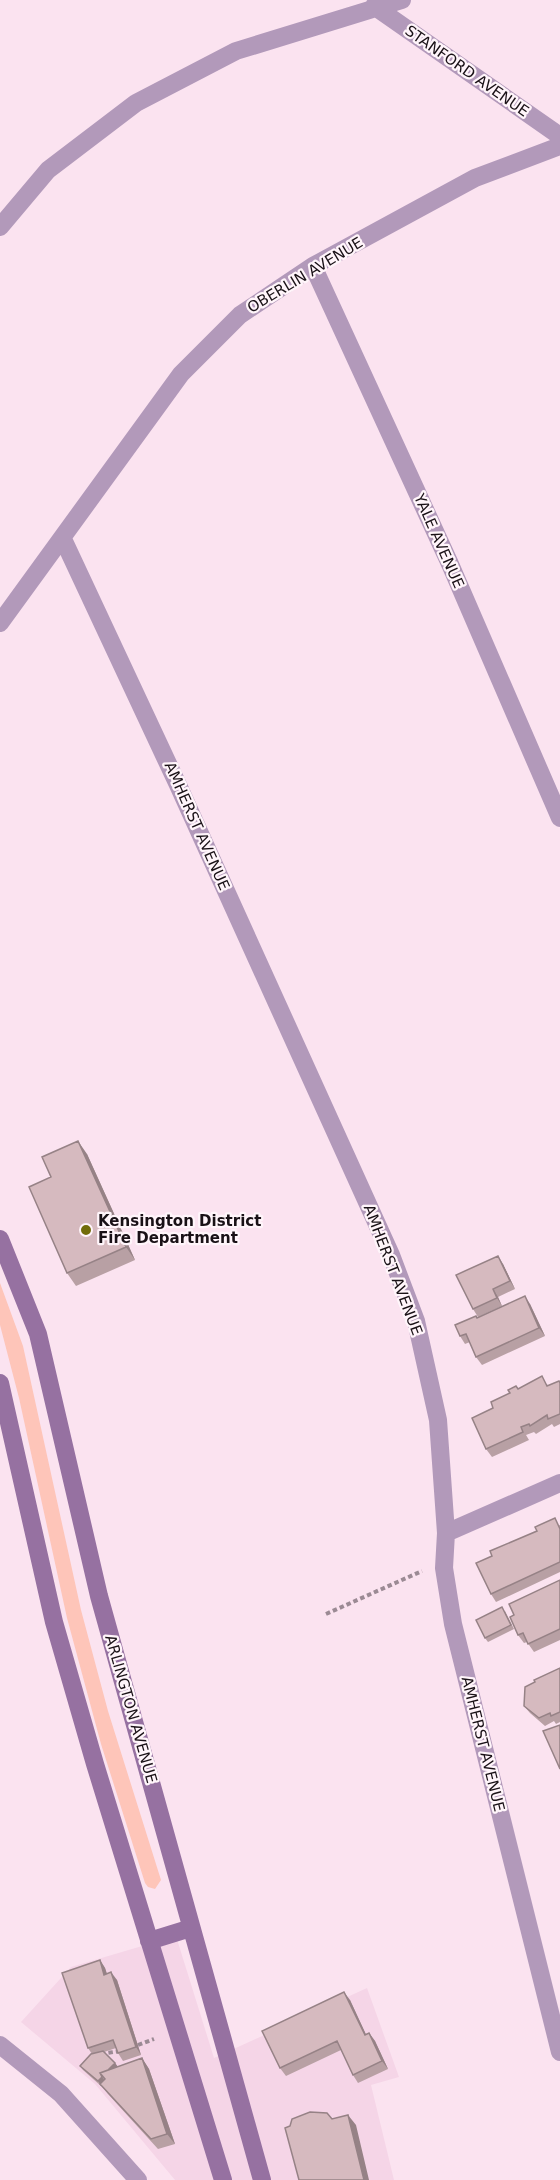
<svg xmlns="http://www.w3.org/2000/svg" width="560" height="2180" viewBox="0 0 560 2180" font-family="'DejaVu Sans',sans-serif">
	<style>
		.built { fill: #f5d5e7 }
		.garden { fill: #fec5b9 }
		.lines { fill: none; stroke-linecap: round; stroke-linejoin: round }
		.path { stroke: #9b8a94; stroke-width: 4; stroke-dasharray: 4.5 3; stroke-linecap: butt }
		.street { stroke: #b299ba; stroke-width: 18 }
		.secondary { stroke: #9671a1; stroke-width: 18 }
		.wall { fill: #b8a0a4 }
		.shaded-wall { fill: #968286 }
		.building { fill: #d6babf; stroke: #968286; stroke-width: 1.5 }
		.poi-dot { fill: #716c09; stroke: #fff5fa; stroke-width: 2 }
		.labels { text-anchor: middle; stroke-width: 4.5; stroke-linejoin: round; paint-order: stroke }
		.street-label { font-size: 15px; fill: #191116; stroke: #fff5fa }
		.poi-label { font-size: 15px; font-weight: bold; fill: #191116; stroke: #fff5fa; text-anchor: start }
	</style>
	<rect width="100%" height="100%" fill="#fbe3f0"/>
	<path class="built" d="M176,1936L214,2058L367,1988L399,2077L371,2085L394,2180H175L95,2084L21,2022L71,1967Z"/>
	<path class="garden" d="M0,1283L23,1346L81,1610L108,1711L161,1880L155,1889L148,1887L145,1883L101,1744L67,1618L19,1398L0,1325Z"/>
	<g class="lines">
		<path class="path" d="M326,1614L422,1571
			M138,2045L154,2039
			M101,2054L120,2051"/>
		<path class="street" d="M374,6L560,136
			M0,227L48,170L136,103L236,51L402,0
			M313,266L450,564L560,818
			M63,539L178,785L391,1255L416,1321L438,1420L446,1533L444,1568L453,1624L560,2052
			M0,623L181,374L240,315L313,266L475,178L560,146
			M446,1533L560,1483
			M0,2045L61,2094L138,2180"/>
		<path class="secondary" d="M0,1239L38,1334L99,1596L262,2180
			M0,1383L54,1622L95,1764L223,2180
			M149,1941L191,1928"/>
	</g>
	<path class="wall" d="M87,1154L135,1260L76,1286L67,1273L51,1177Z
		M503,1264L515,1289L498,1297L502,1306L478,1317L473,1309Z
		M530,1304L545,1336L482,1365L476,1357L470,1342L465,1344L460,1336L477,1318Z
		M560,1382V1424L554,1427L552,1424L536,1434L534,1432L526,1435L529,1440L492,1457L486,1449L493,1408L516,1386L519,1389L547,1384L548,1386Z
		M560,1525V1572L496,1602L491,1594L492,1556L537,1531Z
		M560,1580V1640L534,1652L527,1642L524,1643L518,1635L514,1615Z
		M505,1611L514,1629L488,1642L485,1638Z
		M560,1668V1722L556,1724L554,1721L545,1726L530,1713L524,1706L535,1682Z
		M100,1960L105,1968L107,1974L117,1980L141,2055L123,2061L118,2053L116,2048L104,2052L115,2063L118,2067L142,2058L149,2069L175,2144L158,2149L108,2094L101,2085V2086L83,2070L80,2066L92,2054L88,2048Z
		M350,2000L366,2035L369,2033L375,2041L388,2069L358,2083L353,2075L341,2050L286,2076L280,2068Z"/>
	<path class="shaded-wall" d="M78,1141L87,1154L135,1260L126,1247Z
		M498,1256L503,1264L515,1289L510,1281Z
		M493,1289L498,1297L502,1306L497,1298Z
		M525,1296L530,1304L545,1336L539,1328Z
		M100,1960L105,1968L110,1983L104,1975Z
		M111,1972L117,1980L141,2055L136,2047Z
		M344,1992L350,2000L370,2043L365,2035Z
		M369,2033L375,2041L388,2069L382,2061Z
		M142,2058L149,2069L175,2144L167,2134Z
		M115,2063L118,2067L103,2076Z
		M102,2077L105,2081L101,2086L98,2081Z
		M348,2115L356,2125L369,2180H364Z"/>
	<path class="building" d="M78,1141L126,1247L67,1273L29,1187L51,1177L42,1157Z
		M498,1256L510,1281L493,1289L497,1298L473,1309L456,1275Z
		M525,1296L539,1328L476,1357L466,1334L460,1336L455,1325L476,1316L477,1318Z
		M542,1376L547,1386L559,1381L560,1383V1414L548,1419L547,1415L530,1426L529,1424L521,1427L523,1432L486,1449L472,1418L493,1408L491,1402L510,1393L508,1390L516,1386L518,1389Z
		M555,1518L560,1529V1562L491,1594L476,1563L492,1556L490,1551L537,1531L535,1527Z
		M560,1580V1629L528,1644L523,1633L518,1635L510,1617L514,1615L509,1604Z
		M502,1607L511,1625L485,1638L476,1620Z
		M560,1668V1712L551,1716L550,1713L539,1718L524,1706L525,1687L535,1682L534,1680Z
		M560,1725V1769L543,1731Z
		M100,1960L104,1975L111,1972L136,2047L118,2053L113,2040L88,2048L62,1973Z
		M344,1992L365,2035L369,2033L382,2061L353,2075L337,2041L280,2068L262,2031Z
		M103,2051L115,2063L108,2070L100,2073L102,2077L98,2081L80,2066L91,2054Z
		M142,2058L167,2134L151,2139L100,2084L105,2079L100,2073Z
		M310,2112L327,2113L332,2119L348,2115L364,2180H299L285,2128L290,2126L292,2119Z"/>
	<circle class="poi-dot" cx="86" cy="1230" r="6"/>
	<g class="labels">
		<g class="street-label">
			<text transform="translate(467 71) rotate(35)" y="5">STANFORD AVENUE</text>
			<text transform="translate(305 275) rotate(-31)" y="5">OBERLIN AVENUE</text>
			<text transform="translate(439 541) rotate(66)" y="5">YALE AVENUE</text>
			<text transform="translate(197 826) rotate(66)" y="5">AMHERST AVENUE</text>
			<text transform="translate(393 1270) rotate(69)" y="5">AMHERST AVENUE</text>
			<text transform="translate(131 1709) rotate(74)" y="5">ARLINGTON AVENUE</text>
			<text transform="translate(483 1744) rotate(76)" y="5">AMHERST AVENUE</text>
		</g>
		<g class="poi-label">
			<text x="98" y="1226">Kensington District<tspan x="98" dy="17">Fire Department</tspan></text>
		</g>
	</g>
</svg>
